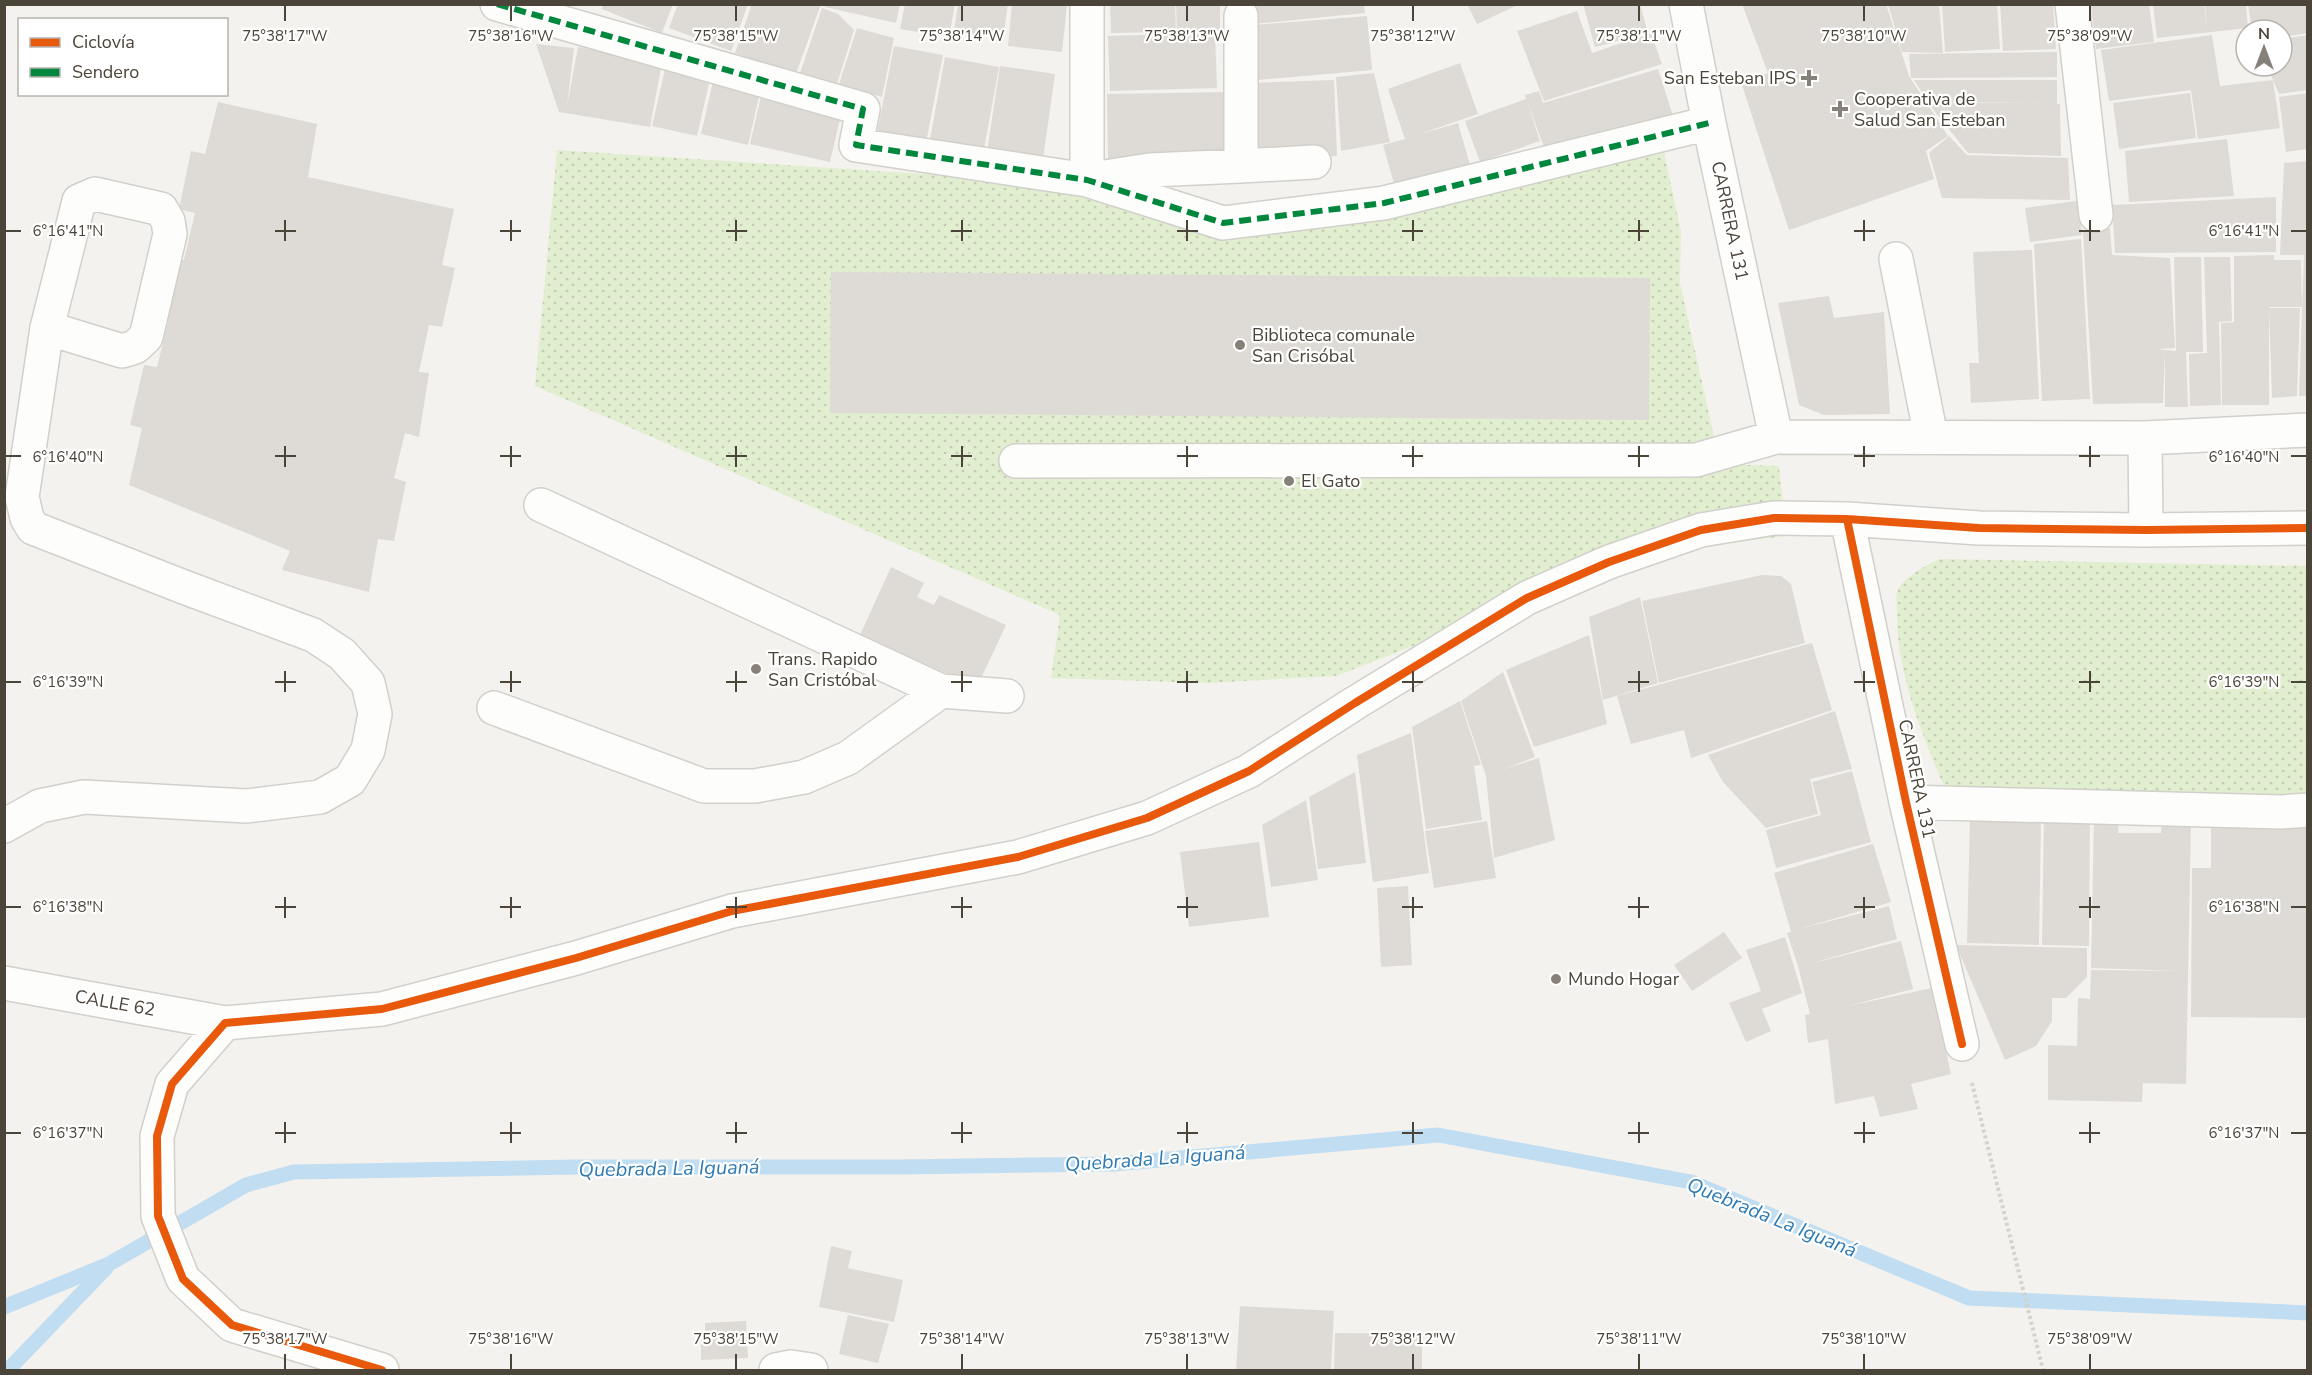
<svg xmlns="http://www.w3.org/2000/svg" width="2312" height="1375" viewBox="0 0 2312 1375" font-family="'Nunito Sans',sans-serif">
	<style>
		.park { fill: url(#park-dots) }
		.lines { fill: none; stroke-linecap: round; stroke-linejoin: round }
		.stream { stroke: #c0ddf1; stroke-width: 15 }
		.building { fill: #dedbd6 }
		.minor-casing { stroke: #d2d0cb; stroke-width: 36 }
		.path { stroke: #d3d2cc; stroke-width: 4; stroke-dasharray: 3 3; stroke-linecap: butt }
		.minor { stroke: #fdfdfc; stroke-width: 33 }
		.quiet { stroke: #00873e; stroke-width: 6; stroke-dasharray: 12 6; stroke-linecap: butt }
		.cycleway-casing { stroke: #fff; stroke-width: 11 }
		.cycleway { stroke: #e8590c; stroke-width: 8 }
		.ticks { fill: none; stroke: #4b4439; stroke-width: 2 }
		.poi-dot { fill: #868178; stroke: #fff; stroke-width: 2 }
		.labels { text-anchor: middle; stroke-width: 4.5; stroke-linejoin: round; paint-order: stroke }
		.poi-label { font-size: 18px; fill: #4b4439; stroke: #fff; text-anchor: start }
		.street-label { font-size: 18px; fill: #4b4439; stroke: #fff }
		.water-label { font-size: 20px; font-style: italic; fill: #2e7ab2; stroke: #fff }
		.ticks-label { font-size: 15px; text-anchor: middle; fill: #4b4439; stroke: #fff; stroke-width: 4.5; stroke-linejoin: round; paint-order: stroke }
	</style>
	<defs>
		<pattern id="park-dots" width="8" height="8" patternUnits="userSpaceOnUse" patternTransform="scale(1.5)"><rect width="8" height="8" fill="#e1eecf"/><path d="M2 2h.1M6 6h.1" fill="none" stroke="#c3cdb2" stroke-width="1.8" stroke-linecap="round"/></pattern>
	</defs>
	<rect width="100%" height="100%" fill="#f4f2ee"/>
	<path class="park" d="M557,150L1059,183L1220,235L1389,212L1664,153L1681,231L1680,283L1720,464L1779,466L1786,536L1601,559L1518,605L1336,676L1207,683L1051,678L1060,615L535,386Z
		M1940,559L2307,566V801H1950C1926,743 1897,679 1897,615C1897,608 1896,599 1897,592C1901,578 1928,564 1940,559Z"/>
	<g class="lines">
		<path class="stream" d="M4,1307L109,1264L246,1185L294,1172L576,1167H900L1114,1164L1438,1135L1691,1182L1969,1298L2308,1313
			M8,1370L106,1268"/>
	</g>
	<path class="building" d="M603,4H673L662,33L602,9Z
		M678,4H748L731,51L669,28Z
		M752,4H821L796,74L735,53Z
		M826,4H900L896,23L825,7Z
		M905,4H955L949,37L900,29Z
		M958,4H1008L1003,39L954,31Z
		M1012,4H1067L1062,52L1008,46Z
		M1110,4H1175L1176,32L1111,33Z
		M1252,4H1364L1365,13L1254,24Z
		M1467,4H1520L1477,24Z
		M1583,4H1640L1648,33L1595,47Z
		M1742,4H1886L1909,76L1948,136L1926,151L1934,179L1789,230L1741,82L1768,73Z
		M1888,4H1939L1943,53L1902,52Z
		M1942,4H1997L2000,49L1945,52Z
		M2000,4H2053L2056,49L2003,51Z
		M2094,4H2149L2154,42L2096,49L2091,5Z
		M2153,4H2204L2207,28L2205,5H2246L2248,28L2157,38Z
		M2248,4H2308V33L2282,37V30H2252Z
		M1176,5H1220V31H1177Z
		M822,8L838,14L854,30L836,87L799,76Z
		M1577,11L1592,53L1651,33L1662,64L1544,101L1517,31Z
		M1367,16L1372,70L1258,80L1254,25Z
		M857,28L894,38L882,97L839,84Z
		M1215,33L1217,88L1110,91L1108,36Z
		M2212,35L2220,86L2273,80L2280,128L2198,139L2191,90L2109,101L2101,50Z
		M2308,35V90L2279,94L2267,66H2282V39Z
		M536,44L574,48L567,106L578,47L662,63L650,127L559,112Z
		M894,46L943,55L925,148L876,138Z
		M2057,52V77L1911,78L1909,54Z
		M945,57L999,67L983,155L929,145Z
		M1460,63L1478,114L1417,135L1458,123L1470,165L1395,187L1383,145L1405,139L1388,89Z
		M666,65L711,75L697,136L652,126Z
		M1000,66L1055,74L1042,166L986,158Z
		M1658,69L1673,116L1596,139L1595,133L1544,147L1527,101L1540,141L1480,162L1465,121L1526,99L1525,95L1539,91L1543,103Z
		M1374,73L1390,142L1341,151L1336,77Z
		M714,77L761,88L748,145L701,134Z
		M1334,80L1337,156L1254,160L1251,83Z
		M1914,80H2057V104H2060L2061,156L1968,153L1928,103H2048L1928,102Z
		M762,92L842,110L830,162L750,144Z
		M1229,92L1231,159L1108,162L1107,94Z
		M2190,93L2196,138L2119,149L2113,103Z
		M2308,93V149L2286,152L2279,97Z
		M218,102L317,124L308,177L454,209L442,265L455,268L442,327L429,325L419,372L429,373L419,437L405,433L394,478L406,482L394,541L378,539L369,592L282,570L290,551L129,485L142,428L130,425L144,365L157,367L168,322L154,319L168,260H184L195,213L179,209L191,151L205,154Z
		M1949,136L1967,155L2068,158L2070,200L1942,198L1929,153Z
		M2227,139L2234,196L2129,202L2125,151Z
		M2308,161V396H2299L2304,255H2280L2284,163Z
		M2276,197V252L2115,253L2112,205Z
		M2077,201L2082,235L2030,242L2025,208Z
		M2110,228L2112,255L2170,258L2175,348L2159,349L2165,350L2163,403L2093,404L2083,230Z
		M2081,239L2090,399L2042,401L2034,244Z
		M2032,250L2039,399L1971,403L1969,363H1979L1973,252Z
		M2274,255V260H2301L2302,307H2269V405H2222L2221,323L2234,322V256Z
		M2174,257H2201L2203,352H2186L2188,407H2165V350L2176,351Z
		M2204,257H2230L2232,321L2219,322L2221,405L2190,406L2189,354L2207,353Z
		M831,272L1650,278L1649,420L830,413Z
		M1829,296L1834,318L1884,312L1890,414L1824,415L1799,405L1778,303Z
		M2269,308H2300L2297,396L2272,398Z
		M891,567L924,583L917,597L934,605L939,595L1006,625L977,687L860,635Z
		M1762,575L1781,576L1791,584L1805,643L1659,683L1642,601Z
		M1640,597L1658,683L1603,700L1589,617Z
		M1589,635L1607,724L1534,747L1506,670Z
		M1812,643L1832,710L1691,758L1684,730L1631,744L1617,696Z
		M1503,672L1535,757L1504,769L1539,758L1555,840L1494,858L1486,776L1461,701Z
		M1460,701L1481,765L1474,766L1482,820L1426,829L1412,727Z
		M1835,711L1852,769L1810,779L1818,814L1766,828L1723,782L1708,755Z
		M1411,733L1429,873L1373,882L1357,755Z
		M1852,771L1871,842L1776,868L1766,830L1821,815L1812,782Z
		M1355,772L1366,863L1318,869L1309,797Z
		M1306,800L1318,880L1271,887L1262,825Z
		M2094,815L2119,816L2118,833H2161L2162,821H2191L2186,1084L2143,1083L2142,1102L2048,1100V1045L2077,1046L2078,998L2090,999L2091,970L2182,971L2091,968Z
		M1970,816L2041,817L2039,945L1967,943Z
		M2044,816H2090L2089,946L2042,945Z
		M2211,818H2308V1018L2191,1017L2192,868H2211Z
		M1487,821L1496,878L1434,888L1425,831Z
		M1259,842L1269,917L1189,927L1180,852Z
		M1873,844L1891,902L1799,929L1889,906L1897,939L1809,964L1901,941L1913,989L1848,1006L1932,988L1951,1074L1911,1084L1918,1109L1880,1117L1874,1096L1835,1104L1828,1039L1808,1043L1805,1015L1810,1014L1798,966L1787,933L1791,932L1774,873Z
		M1408,886L1412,965L1381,967L1377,888Z
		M1724,932L1742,958L1692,991L1674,965Z
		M1785,937L1802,993L1762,1009L1771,1031L1746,1042L1729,1003L1761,991L1746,950Z
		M1956,945L2087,948V977L2066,998H2052V1021L2036,1046L2005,1060Z
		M831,1246L852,1251L848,1268L903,1280L894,1322L819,1307Z
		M1240,1306L1334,1311L1331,1370H1236Z
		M848,1315L889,1324L878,1363L839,1354Z
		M746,1321L748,1358L701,1360V1339H705V1323Z
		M1335,1333L1422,1334V1370H1334Z"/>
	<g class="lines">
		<g class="minor-casing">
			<path id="minor" d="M497,4L863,109L856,145L1087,180L1223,223L1384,203L1709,123
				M1087,4V180
				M1686,4L1709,123L1776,437
				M2072,4L2096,215
				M1241,166L1314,162
				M1092,179L1150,170L1241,166V16
				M1896,259L1931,437
				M2145,438L2146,530
				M1016,461L1696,460L1776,437L2145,438L2308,430
				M541,505L941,691L1007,696
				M1847,519L1906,802L1962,1044
				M494,708L704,786H755L804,777L848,758L941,691
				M1906,802L2281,812L2308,810
				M4,826L40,806L84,797L246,806L320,797L350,780L368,750L375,714L368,683L342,654L313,635L189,589L33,528L27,518L22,497L47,328L79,201L95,194L161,209L168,221L170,234L146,337L135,347L122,351L47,328
				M4,983L225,1023
				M382,1370L232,1325L183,1279L158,1216L157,1136L172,1084L225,1023L382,1009L576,958L732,911L1018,857L1147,818L1249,771L1355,703L1527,598L1609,562L1701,530L1774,518L1847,519L1979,528L2146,530L2308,528
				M776,1370L791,1367L811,1370"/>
		</g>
		<path class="path" d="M1972,1083L2043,1370"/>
		<use href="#minor" class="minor"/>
		<path class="quiet" d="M497,4L863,109L856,145L1087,180L1223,223L1384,203L1709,123"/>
		<g class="cycleway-casing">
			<path id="cycleway" d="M1847,519L1906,802L1962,1044
				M382,1370L232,1325L183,1279L158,1216L157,1136L172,1084L225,1023L382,1009L576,958L732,911L1018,857L1147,818L1249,771L1355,703L1527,598L1609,562L1701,530L1774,518L1847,519L1979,528L2146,530L2308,528"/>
		</g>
		<use href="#cycleway" class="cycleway"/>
	</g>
	<path class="ticks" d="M285,6V21M511,6V21M736,6V21M962,6V21M1187,6V21M1413,6V21M1639,6V21M1864,6V21M2090,6V21M285,220V241M511,220V241M736,220V241M962,220V241M1187,220V241M1413,220V241M1639,220V241M1864,220V241M2090,220V241M6,231H21M275,231H296M500,231H521M726,231H747M951,231H972M1177,231H1198M1402,231H1423M1628,231H1649M1854,231H1875M2079,231H2100M2291,231H2306M285,446V467M511,446V467M736,446V467M962,446V467M1187,446V467M1413,446V467M1639,446V467M1864,446V467M2090,446V467M6,456H21M275,456H296M500,456H521M726,456H747M951,456H972M1177,456H1198M1402,456H1423M1628,456H1649M1854,456H1875M2079,456H2100M2291,456H2306M285,671V692M511,671V692M736,671V692M962,671V692M1187,671V692M1413,671V692M1639,671V692M1864,671V692M2090,671V692M6,682H21M275,682H296M500,682H521M726,682H747M951,682H972M1177,682H1198M1402,682H1423M1628,682H1649M1854,682H1875M2079,682H2100M2291,682H2306M285,897V918M511,897V918M736,897V918M962,897V918M1187,897V918M1413,897V918M1639,897V918M1864,897V918M2090,897V918M6,907H21M275,907H296M500,907H521M726,907H747M951,907H972M1177,907H1198M1402,907H1423M1628,907H1649M1854,907H1875M2079,907H2100M2291,907H2306M285,1122V1143M511,1122V1143M736,1122V1143M962,1122V1143M1187,1122V1143M1413,1122V1143M1639,1122V1143M1864,1122V1143M2090,1122V1143M6,1133H21M275,1133H296M500,1133H521M726,1133H747M951,1133H972M1177,1133H1198M1402,1133H1423M1628,1133H1649M1854,1133H1875M2079,1133H2100M2291,1133H2306M285,1354V1369M511,1354V1369M736,1354V1369M962,1354V1369M1187,1354V1369M1413,1354V1369M1639,1354V1369M1864,1354V1369M2090,1354V1369"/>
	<g class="poi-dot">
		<path d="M1806 69h6v6h6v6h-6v6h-6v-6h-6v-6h6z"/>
		<path d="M1837 100h6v6h6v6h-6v6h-6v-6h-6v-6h6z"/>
		<circle cx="1240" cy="345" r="6"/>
		<circle cx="1289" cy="481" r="6"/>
		<circle cx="756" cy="669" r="6"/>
		<circle cx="1556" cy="979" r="6"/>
	</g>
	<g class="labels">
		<g class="poi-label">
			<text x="1796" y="84" text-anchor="end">San Esteban IPS</text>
			<text x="1854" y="105">Cooperativa de<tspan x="1854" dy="21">Salud San Esteban</tspan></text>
			<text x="1252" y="341">Biblioteca comunale<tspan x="1252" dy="21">San Crisóbal</tspan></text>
			<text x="1301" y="487">El Gato</text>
			<text x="768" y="665">Trans. Rapido<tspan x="768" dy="21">San Cristóbal</tspan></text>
			<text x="1568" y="985">Mundo Hogar</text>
		</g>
		<g class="street-label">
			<text transform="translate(1730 221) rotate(78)" y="6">CARRERA 131</text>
			<text transform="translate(1917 779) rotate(78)" y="6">CARRERA 131</text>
			<text transform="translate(115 1003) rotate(10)" y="6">CALLE 62</text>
		</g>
		<g class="water-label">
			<text transform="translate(1155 1158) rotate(-4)" y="7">Quebrada La Iguaná</text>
			<text transform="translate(669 1168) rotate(-1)" y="7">Quebrada La Iguaná</text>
			<text transform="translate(1772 1217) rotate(22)" y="7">Quebrada La Iguaná</text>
		</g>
	</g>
	<g class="ticks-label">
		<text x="285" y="41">75°38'17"W</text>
		<text x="511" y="41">75°38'16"W</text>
		<text x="736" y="41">75°38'15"W</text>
		<text x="962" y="41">75°38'14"W</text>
		<text x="1187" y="41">75°38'13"W</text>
		<text x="1413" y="41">75°38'12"W</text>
		<text x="1639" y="41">75°38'11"W</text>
		<text x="1864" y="41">75°38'10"W</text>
		<text x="2090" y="41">75°38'09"W</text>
		<text x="68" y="236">6°16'41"N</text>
		<text x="2244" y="236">6°16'41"N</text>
		<text x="68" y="462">6°16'40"N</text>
		<text x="2244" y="462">6°16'40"N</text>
		<text x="68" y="687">6°16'39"N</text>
		<text x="2244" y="687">6°16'39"N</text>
		<text x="68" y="912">6°16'38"N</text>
		<text x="2244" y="912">6°16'38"N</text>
		<text x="68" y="1138">6°16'37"N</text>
		<text x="2244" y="1138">6°16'37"N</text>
		<text x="285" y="1344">75°38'17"W</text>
		<text x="511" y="1344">75°38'16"W</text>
		<text x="736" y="1344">75°38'15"W</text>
		<text x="962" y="1344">75°38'14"W</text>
		<text x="1187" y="1344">75°38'13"W</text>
		<text x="1413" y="1344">75°38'12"W</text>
		<text x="1639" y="1344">75°38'11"W</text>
		<text x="1864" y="1344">75°38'10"W</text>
		<text x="2090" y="1344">75°38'09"W</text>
	</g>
	<rect width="2312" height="1375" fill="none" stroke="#4b4439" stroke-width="12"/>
	<rect x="18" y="18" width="210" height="78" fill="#ffffff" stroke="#b7b4b0" stroke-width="1.5"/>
	<rect x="30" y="38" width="30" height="9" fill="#e8590c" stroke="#b7b4b0" stroke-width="1.5"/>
	<text x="72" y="48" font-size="18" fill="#4b4439">Ciclovía</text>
	<rect x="30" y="68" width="30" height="9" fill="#00873e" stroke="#b7b4b0" stroke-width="1.5"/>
	<text x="72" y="78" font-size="18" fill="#4b4439">Sendero</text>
	<g transform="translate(2264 48)"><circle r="28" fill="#ffffff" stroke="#b7b4b0" stroke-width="1.5"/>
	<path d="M0-4.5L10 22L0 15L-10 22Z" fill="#868178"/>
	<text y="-9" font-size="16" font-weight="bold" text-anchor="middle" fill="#4b4439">N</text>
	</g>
</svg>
